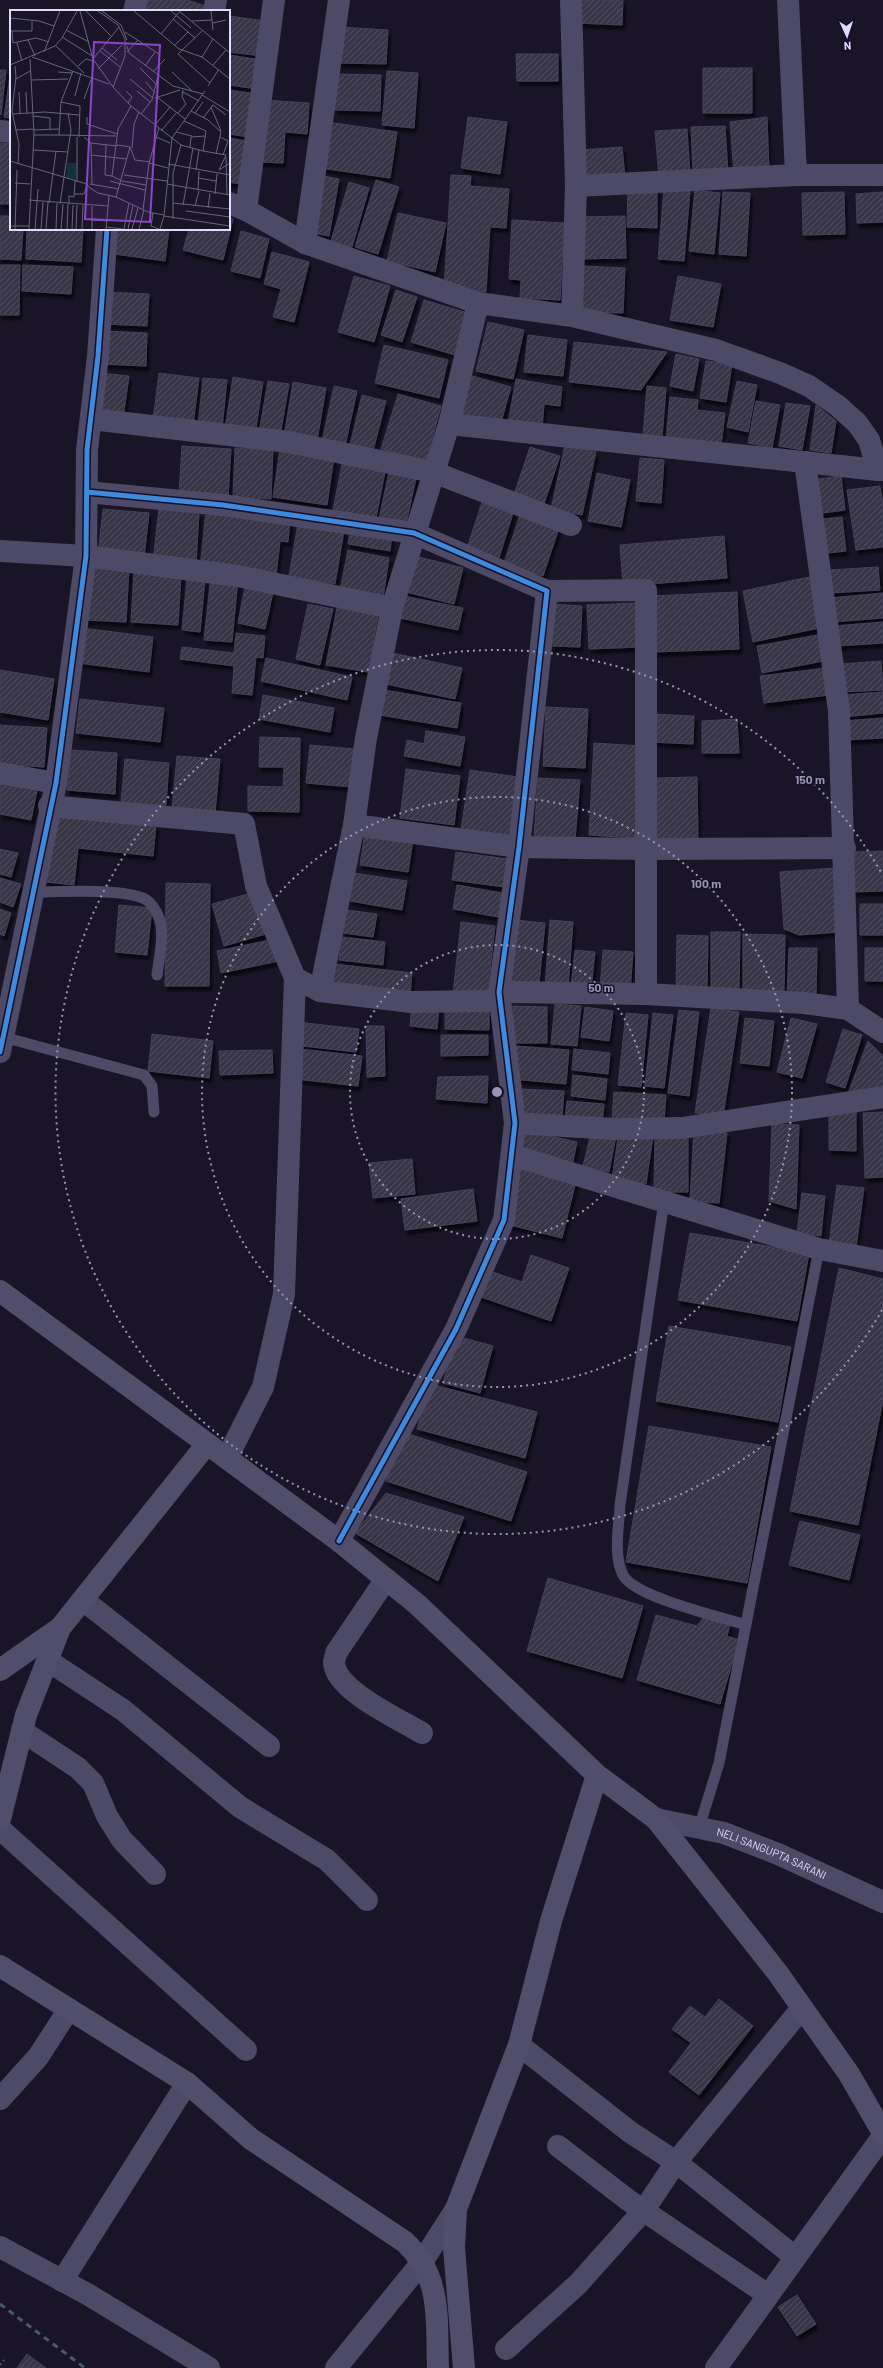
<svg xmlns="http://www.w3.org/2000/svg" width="883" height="2368" viewBox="0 0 883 2368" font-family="Barlow,sans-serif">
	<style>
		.building { fill: url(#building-hatch); stroke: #454059; filter: url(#shadow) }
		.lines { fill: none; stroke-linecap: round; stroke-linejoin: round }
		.path { stroke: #475567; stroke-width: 2.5; stroke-dasharray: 2 3; stroke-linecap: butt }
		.lane { stroke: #4c4a67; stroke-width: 11 }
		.street { stroke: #4c4a67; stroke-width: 22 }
		.secondary { stroke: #514e6c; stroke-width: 22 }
		.rail { stroke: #465a70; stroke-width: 3; stroke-dasharray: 6 5; stroke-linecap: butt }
		.cycleway-casing { stroke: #150f2c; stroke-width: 8 }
		.cycleway { stroke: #408adc; stroke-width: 5 }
		.ring { fill: none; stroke: #9a95b3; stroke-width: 2; stroke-dasharray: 2 4 }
		.labels { text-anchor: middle; stroke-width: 3; stroke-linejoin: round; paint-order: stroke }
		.street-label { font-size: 11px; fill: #e0daff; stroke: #150f2c }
		.inset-road { fill: none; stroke: #69647d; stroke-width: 1 }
		.view { fill: #8a46c9; fill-opacity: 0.15; stroke: #8a46c9; stroke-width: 2 }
		.inset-edge { fill: none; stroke: #e0daff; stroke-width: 2 }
		.centre { fill: #9a95b3; stroke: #150f2c; stroke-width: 2 }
		.ring-label { font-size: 12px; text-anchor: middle; font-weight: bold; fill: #9a95b3; stroke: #150f2c; stroke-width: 3; stroke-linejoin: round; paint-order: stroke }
	</style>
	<defs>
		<pattern id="building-hatch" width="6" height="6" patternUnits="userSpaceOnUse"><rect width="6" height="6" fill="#383447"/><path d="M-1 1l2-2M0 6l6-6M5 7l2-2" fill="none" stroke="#545163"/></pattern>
		<filter id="shadow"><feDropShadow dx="2.5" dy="4.5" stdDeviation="1" flood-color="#0009"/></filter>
	</defs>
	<rect width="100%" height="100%" fill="#191526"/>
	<path class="building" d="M146,0H187L206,6L205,11H143Z
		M578,0H623L622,25L577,23Z
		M229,16L266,21L262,56L229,52Z
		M340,27L388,30L386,64L338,63Z
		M516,54H558V81H517Z
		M229,55L261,60L257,89L229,85Z
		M703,68H752V113H703Z
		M11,69V118L4,117Z
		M0,70H6L1,115L0,114Z
		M387,71L418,73L414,128L382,125Z
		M336,74L381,75L380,111L335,110Z
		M229,90L256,94L249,137L229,134Z
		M263,100L309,103L307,134L285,132L283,163L259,162Z
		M468,117L507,122L500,174L461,168Z
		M767,117L769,170L734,173L730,122Z
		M327,122L397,132L390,178L320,168Z
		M725,126L728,172L693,173L691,127Z
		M687,129L690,174L659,177L655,131Z
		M229,138L247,141L239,184L229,182Z
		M0,143L11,144V204H0Z
		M622,147L625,177L583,181L580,150Z
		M318,175L339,179L329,236L308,232Z
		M451,175L471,176L470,186L509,189L506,228L490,227L486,292L444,289Z
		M376,180L399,187L378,254L355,247Z
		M349,182L369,188L352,247L331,241Z
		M628,189H657V228L627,227Z
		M664,189L690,191L684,261L658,259Z
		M695,190L720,193L714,254L689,251Z
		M723,192L750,193L746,256L719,254Z
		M844,192L845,234L803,235L802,193Z
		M883,192V222L857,223L856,194Z
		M398,213L446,223L435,272L387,261Z
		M0,216H11V229H23L21,260L0,259Z
		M625,216L626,258L581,259L580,217Z
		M229,218L233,219L223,260L183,250L189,229H229Z
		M512,220L564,223L560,300L520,298L521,280L509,279Z
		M27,229H83L81,262L26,259Z
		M110,229H169L165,261L107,253Z
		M241,231L269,239L260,278L231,271Z
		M272,252L309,262L294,322L273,317L281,289L264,284Z
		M0,265H20L19,315H0Z
		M23,265L73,267L71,294L22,291Z
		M582,266L625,268L623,313L580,312Z
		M354,276L390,286L374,342L338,332Z
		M678,276L721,284L713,327L670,320Z
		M396,290L417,297L402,342L381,335Z
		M106,292L149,294L147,326L104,324Z
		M424,300L468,313L455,355L411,342Z
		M488,322L524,330L513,379L476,371Z
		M103,331L147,333L146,366L101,364Z
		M528,335L567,340L563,376L524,372Z
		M574,342L667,352L641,390L569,382Z
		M384,345L448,360L439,398L375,383Z
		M676,354L699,359L693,391L670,386Z
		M706,361L732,364L726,402L700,398Z
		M100,373L129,376L123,418L94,414Z
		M159,373L199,378L193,425L153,420Z
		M472,376L511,387L500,426L461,415Z
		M233,377L263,382L255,434L225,429Z
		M203,378L227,380L222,428L198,426Z
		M516,379L562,387L560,406L544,404L542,429L508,423Z
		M268,381L289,384L280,436L259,433Z
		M737,381L757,385L748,432L727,427Z
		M293,382L326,388L317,441L284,436Z
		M334,386L357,391L345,446L322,441Z
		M647,386L666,388L662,438L643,437Z
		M398,394L441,406L426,461L381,449Z
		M362,395L386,401L373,451L350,445Z
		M670,397L698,400L697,410L725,413L721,446L666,440Z
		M756,401L780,405L772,448L748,443Z
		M786,403L810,406L802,450L779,446Z
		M816,405L836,421L831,453L810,450Z
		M565,445L596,452L582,515L551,509Z
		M182,446L231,449L228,498L179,494Z
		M530,447L560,456L543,507L513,497Z
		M235,448L273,449L271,499L233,497Z
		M280,449L334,457L327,505L273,497Z
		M640,458L664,460L661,503L636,501Z
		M343,459L386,467L376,518L333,510Z
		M390,468L417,474L405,529L378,523Z
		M597,473L630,480L621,527L588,521Z
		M841,476L845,510L816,514L811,480Z
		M880,486L883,505V547L856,550L847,490Z
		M483,499L514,510L499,558L467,548Z
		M159,508L199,513L196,565L153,561Z
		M103,509L149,513L144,558L98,554Z
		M206,511L290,520L288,542L280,541L276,576L200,568Z
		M521,512L560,525L543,576L504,563Z
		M842,517L846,551L820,554L816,520Z
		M298,523L344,531L335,584L289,576Z
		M351,527L392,534L390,551L348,544Z
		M724,536L727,578L623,586L620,545Z
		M348,550L389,558L383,598L340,590Z
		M415,556L463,568L454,604L406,592Z
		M87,566L129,568L126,622L84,620Z
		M878,567L880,590L830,593L829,570Z
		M134,572L181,575L178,625L131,622Z
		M211,576L238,579L232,642L204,640Z
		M809,577L819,628L753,642L743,591Z
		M187,578L205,580L200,632L182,630Z
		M245,587L273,592L265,629L238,623Z
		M737,592L739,649L654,652L651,596Z
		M883,593V618L833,622L831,598Z
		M404,596L463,608L458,630L400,618Z
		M638,603L640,647L589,649L587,605Z
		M308,604L333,609L320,665L296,659Z
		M553,604L582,606L580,647L551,646Z
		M337,608L378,616L368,672L326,665Z
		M883,622V643L837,646L835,626Z
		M82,628L153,637L149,672L78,663Z
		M236,633L265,636L263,658L256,657L252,695L232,693L234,666L180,659L182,647L234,653Z
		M823,634L828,660L762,673L757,646Z
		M393,653L462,668L455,699L386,684Z
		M266,658L352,677L347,700L261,681Z
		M881,661L883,690L841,692L840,664Z
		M826,668L829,695L764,703L760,676Z
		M0,670L54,679L48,720L0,712Z
		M384,690L461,703L457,728L380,715Z
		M883,692V713L844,717L842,695Z
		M263,695L334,708L330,732L259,719Z
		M80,699L164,708L160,742L76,733Z
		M546,707L588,709L585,768L543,766Z
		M651,714L694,716L693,744L650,742Z
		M883,718V738L845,740L844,721Z
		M737,719L739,753H702V721Z
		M0,725L47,728L44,767L0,764Z
		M426,731L465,737L460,766L404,756L407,740L424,744Z
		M260,737L300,738L299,812L248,811V786L283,787L284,767H259Z
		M594,743L642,746L636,838L589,835Z
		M310,745L355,749L352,787L306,783Z
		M71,750L117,753L115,794L67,790Z
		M177,756L220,759L215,813L172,809Z
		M125,759L169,763L166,805L121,802Z
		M406,769L460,776L454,825L400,818Z
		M470,770L518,777L514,837L461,830Z
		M697,777L698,839H654L653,778Z
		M0,778L38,786L31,820L0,814Z
		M538,778L580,780L575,840L534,837Z
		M53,815L156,825L153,856L78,848L74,885L46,882Z
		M365,833L413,840L408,872L360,865Z
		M0,849L18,853L11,877L0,874Z
		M883,851V891L853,892L852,852Z
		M456,852L508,859L504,887L452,880Z
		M835,868L840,932L799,935L784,929L780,872Z
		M354,873L407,881L402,910L350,901Z
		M0,878L21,884L13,907L0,902Z
		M166,883L210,884L209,986H165Z
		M457,885L502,893L498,917L453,909Z
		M255,892L266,934L224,946L212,904Z
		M860,904H883V935H860Z
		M119,905L152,908L147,955L115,952Z
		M0,909L11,913L4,936L0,934Z
		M347,910L377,914L373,937L343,933Z
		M515,920L545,923L539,984L509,981Z
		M550,920L573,922L568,988L545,987Z
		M461,922L495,926L487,997L453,993Z
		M711,932H740L739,992H711Z
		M743,934L785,935L784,991H743Z
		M677,935L708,936L707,993L676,992Z
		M342,937L385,942L383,965L339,960Z
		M275,939L279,961L221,973L217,951Z
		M789,948H817L816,1000L787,999Z
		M865,948H883V981H865Z
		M575,950L595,952L591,989L571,987Z
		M603,950L633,952L630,991L600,989Z
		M334,964L412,973L410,996L332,987Z
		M555,1004L581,1006L577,1046L551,1044Z
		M412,1005L439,1008L437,1029L410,1026Z
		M510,1006L547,1007V1043H510Z
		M585,1007L613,1011L609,1041L581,1037Z
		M711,1008L739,1012L723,1117L695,1113Z
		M445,1009L489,1010V1030L445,1029Z
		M679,1010L699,1012L689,1096L668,1093Z
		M626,1013L648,1015L641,1087L618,1085Z
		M653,1013L673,1015L664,1088L645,1086Z
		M745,1018L774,1021L769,1066L740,1063Z
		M791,1018L817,1024L802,1078L777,1072Z
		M297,1022L359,1029L356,1052L294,1045Z
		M366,1026H384L385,1076L367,1077Z
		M843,1029L862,1035L845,1088L826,1082Z
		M152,1034L213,1041L209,1078L148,1071Z
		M441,1035H488V1055L441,1056Z
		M868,1041L883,1056V1091L847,1096Z
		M515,1046L569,1050L566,1084L512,1079Z
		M300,1049L362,1056L358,1086L296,1079Z
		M574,1049L610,1053L608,1074L572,1070Z
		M272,1050L273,1073L220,1075L219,1051Z
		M573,1075L607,1079L605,1100L571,1096Z
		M488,1076L487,1103L436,1099L438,1077Z
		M520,1089L564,1091L562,1119L518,1117Z
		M614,1092L666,1095L664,1122L612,1119Z
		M567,1101L604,1104L602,1125L565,1121Z
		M829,1111H856V1151L829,1150Z
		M883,1112V1177L865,1178L863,1113Z
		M772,1124L799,1125L796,1209L769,1201Z
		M521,1130L577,1142L572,1166L516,1154Z
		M694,1130L727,1133L719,1203L690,1201Z
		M619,1131L653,1136L646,1184L612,1179Z
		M591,1133L616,1136L609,1172L583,1166Z
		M655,1137H688V1192H654Z
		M412,1159L415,1194L373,1198L369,1163Z
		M516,1160L577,1177L562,1238L506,1224Z
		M837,1185L864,1188L856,1247L829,1243Z
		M473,1189L477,1221L405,1230L401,1199Z
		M802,1193L825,1196L821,1236L797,1233Z
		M690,1233L809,1253L797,1321L678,1300Z
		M531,1255L569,1268L551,1321L478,1296L487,1270L522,1282Z
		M839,1268L883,1279V1400L858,1525L790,1511Z
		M669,1326L791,1347L778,1422L656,1401Z
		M456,1336L493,1346L480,1393L443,1383Z
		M430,1384L537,1412L525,1458L417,1429Z
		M649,1426L771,1447L747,1583L626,1562Z
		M402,1432L527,1472L511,1521L386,1481Z
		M386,1493L464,1517L438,1581L355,1533Z
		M800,1521L860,1535L849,1580L789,1565Z
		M548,1578L643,1606L622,1678L527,1651Z
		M656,1615L697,1626L704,1617L730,1624L727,1636L739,1640L720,1704L637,1680Z
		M719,1999L753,2026L699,2095L669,2072L691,2043L672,2029L690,2006L705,2017Z
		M797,2295L816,2324L797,2336L778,2307Z
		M27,2354L46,2368H17Z"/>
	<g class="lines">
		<path class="path" d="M0,2365L4,2360"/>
		<path class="lane" d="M32,892C58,892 123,888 145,899C152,903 156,910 159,918C165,934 159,958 157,975
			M3,1037L144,1075L152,1086L154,1112
			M664,1201L620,1505C619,1526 613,1555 623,1575C634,1597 721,1617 746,1625
			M699,1828L719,1763L819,1249"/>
		<g class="street">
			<path d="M571,0L576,186L572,316"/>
			<path d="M788,0L796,175"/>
			<path d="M134,11L137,0"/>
			<path d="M214,11L216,0"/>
			<path d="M0,131L11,132"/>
			<path d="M576,186L796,175H883"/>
			<path d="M229,203L246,210L305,243L478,303L572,316L716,350L780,373L809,386L838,406L857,423L869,440L878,470H883"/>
			<path d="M246,210L274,0"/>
			<path d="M305,243L339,0"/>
			<path d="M91,419L289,442L433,472L571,525"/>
			<path d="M449,424L878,470"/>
			<path d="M805,462L839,711L848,1009"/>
			<path d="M87,492L223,505L414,533L547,591L519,847L499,992L515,1123L504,1220L456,1329L339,1541"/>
			<path d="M0,551L86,556L238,576L392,608"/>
			<path d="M547,591L646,590V994"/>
			<path d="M0,773L56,783"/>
			<path d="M49,806L244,824L256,886L295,978L320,991L411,1002L500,1001"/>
			<path d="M354,825L519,847L645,849L845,848"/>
			<path d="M320,991L354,825L366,738L392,608L449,424L478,303"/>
			<path d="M499,992L646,994L804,1003L848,1009L883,1032"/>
			<path d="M0,1052L56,783L86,556L87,450L98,356L107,229"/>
			<path d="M515,1123L614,1129L682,1128L883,1097"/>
			<path d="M512,1155L819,1249L883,1261"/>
			<path d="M227,1458L263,1387L284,1294L295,978"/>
			<path d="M386,1579L336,1653C336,1656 334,1660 334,1662C334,1690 401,1720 422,1733"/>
			<path d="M83,1600L269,1746"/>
			<path d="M47,1660L123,1710L240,1807L327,1860L367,1900"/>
			<path d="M22,1731L78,1768L93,1783L107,1816L122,1840L155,1874"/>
			<path id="s1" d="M656,1819L724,1833L778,1854L883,1902"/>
			<path d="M0,1829L246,2050"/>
			<path d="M519,2045L630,2132L676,2162L795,2257"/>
			<path d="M0,2099L38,2057L69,2009"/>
			<path d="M558,2146L628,2200L768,2295"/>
			<path d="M0,2247L89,2295L209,2368"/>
			<path d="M62,2281L187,2083"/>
			<path d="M506,2349L578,2284L644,2210L676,2162L802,2008"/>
			<path d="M336,2368L422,2262L456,2209"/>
			<path d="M716,2368L883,2136"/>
		</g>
		<path class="secondary" d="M0,1291L339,1541L418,1605L597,1775L656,1819L777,1972L849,2074L883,2133
			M0,1670L60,1628
			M0,1819L26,1715L60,1628L207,1444
			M0,1966L187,2083L251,2139L405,2242C443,2278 436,2320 438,2368
			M464,2368L454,2248L456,2209L519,2045L551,1921L597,1775"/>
		<path class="rail" d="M0,2304L85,2368"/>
		<g class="cycleway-casing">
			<path id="cycleway" d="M87,492L223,505L414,533L547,591L519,847L499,992L515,1123L504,1220L456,1329L339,1541
				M0,1052L56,783L86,556L87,450L98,356L107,229"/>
		</g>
		<use href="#cycleway" class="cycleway"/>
	</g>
	<g class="ring">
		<circle cx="497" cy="1092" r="147"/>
		<circle cx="497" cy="1092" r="295"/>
		<path d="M882 1310A442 442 0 1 1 882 874"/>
	</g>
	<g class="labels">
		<g class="street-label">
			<text dy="4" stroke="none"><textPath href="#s1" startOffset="121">NELI SANGUPTA SARANI</textPath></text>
		</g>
	</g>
	<g transform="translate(10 10)">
		<rect width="220" height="220" fill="#191526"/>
		<path d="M57,153H67L66,170L56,168Z" fill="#123235"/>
		<path class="inset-road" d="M70,1L83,49L103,77M76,1L101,26M88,1L108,15L115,29V46L103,77L121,96L162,128L154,206L150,219M92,1L111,15L117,30M124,1L169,39L192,47L220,69M161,1L181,18M169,1L220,43M201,1L203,20M0,8L29,11L44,16M163,9L185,28M182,11L202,10M203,13L216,10M56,20L79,32M193,20L168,44L200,73M1,21H22V11M2,21L3,33L26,28L39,32M115,22L149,44M151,24L170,1M52,27L82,46M18,30L25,46M7,33L12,51M165,35L178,22M46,36L74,63M117,36L119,43L163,76L193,84M92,38L107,50M90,41L110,57M34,42L50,1M117,42L128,30M22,47L99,74M192,47L203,29M83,49L109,17M0,55L45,36L52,28L67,1M203,55L216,40M5,56L6,67L2,101L9,134L8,154M68,56L76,49L83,51M135,56L145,42M130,58L148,76M88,59L112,35M63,61L51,92L49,125L106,126M48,62L62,63M143,62L155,49M162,62L182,81M6,69L20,61M120,69L143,88M21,70L58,69M136,72L145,83M198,76L209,59M116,81L122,87L118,93M127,81L140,92M195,81L162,128L171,135L193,141L216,145L209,160L220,153M9,82L10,103M16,82L17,103M173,82L189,91M192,85L220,102M65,86L71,63M147,87L175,109M145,88L170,80M74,89L82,67M51,92L70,96L69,127M121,96L108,119L102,166L112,171L136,175M201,97L211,121M181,101L198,110L211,122L206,144M168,103L176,94L172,87L173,80M185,103L193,92M3,104L35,102L69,105M131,104L142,90L148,66M23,106L40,108V119M77,107V114L107,124M193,108L203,95L216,105M174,111L196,121L193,141M145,115L160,97M5,120L24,119M24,120L49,119M151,121L167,102M166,122L182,126M24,125H49M67,127V172M74,127L81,133L107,136M146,127L160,133M210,127L218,131L213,145M81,133L82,174M96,135L95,165L102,166M107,135L120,137L125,150L140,152M180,137L181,127L195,126M122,138L124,114L129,102M23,140L58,142M81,145L117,149M216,147L217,185M0,151L77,174L80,178L88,183L106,187L138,202L154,205M139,153L158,158M158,154L220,165M186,160L189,140M114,165L157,171M188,168L206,171M100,171L135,180M5,173L20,174M80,174L109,179M157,174L220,185M188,180L189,161M64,184H74L77,175M205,184L207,164M106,187L120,137M19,190L98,196M39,193L46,141M163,193L220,199M50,194L61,120L58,103M59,194V186L64,187L65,171M173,195L183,138M82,196V219M185,196L189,181M198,198L200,183M133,200L139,153L149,118M176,201L220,207M143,203L141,216L149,219M154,206L220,216M163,209V163L171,135M82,210L98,211M0,216H19M96,217L113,219M5,219L7,160M19,219L24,124L20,49M25,219L28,179M31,219L33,192M36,219L38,192M46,219L47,193M51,219L53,194M57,219L58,194M62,219L63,195M66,219L67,195M72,219L73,195M96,219L99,186M114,219L119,193M118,219L123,195M122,219L128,198M129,219L134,200"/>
		<path class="view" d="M84,32L150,35L140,212L75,209Z"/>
		<rect width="220" height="220" class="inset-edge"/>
	</g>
	<circle cx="497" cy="1092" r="6" class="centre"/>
	<g class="ring-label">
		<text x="810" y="784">150 m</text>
		<text x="706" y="888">100 m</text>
		<text x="601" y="992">50 m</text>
	</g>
	<g transform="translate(847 36) rotate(177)" stroke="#150f2c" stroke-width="3" paint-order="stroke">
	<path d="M0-3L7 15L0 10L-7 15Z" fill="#e0daff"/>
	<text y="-6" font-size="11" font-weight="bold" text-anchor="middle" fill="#e0daff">N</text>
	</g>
</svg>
